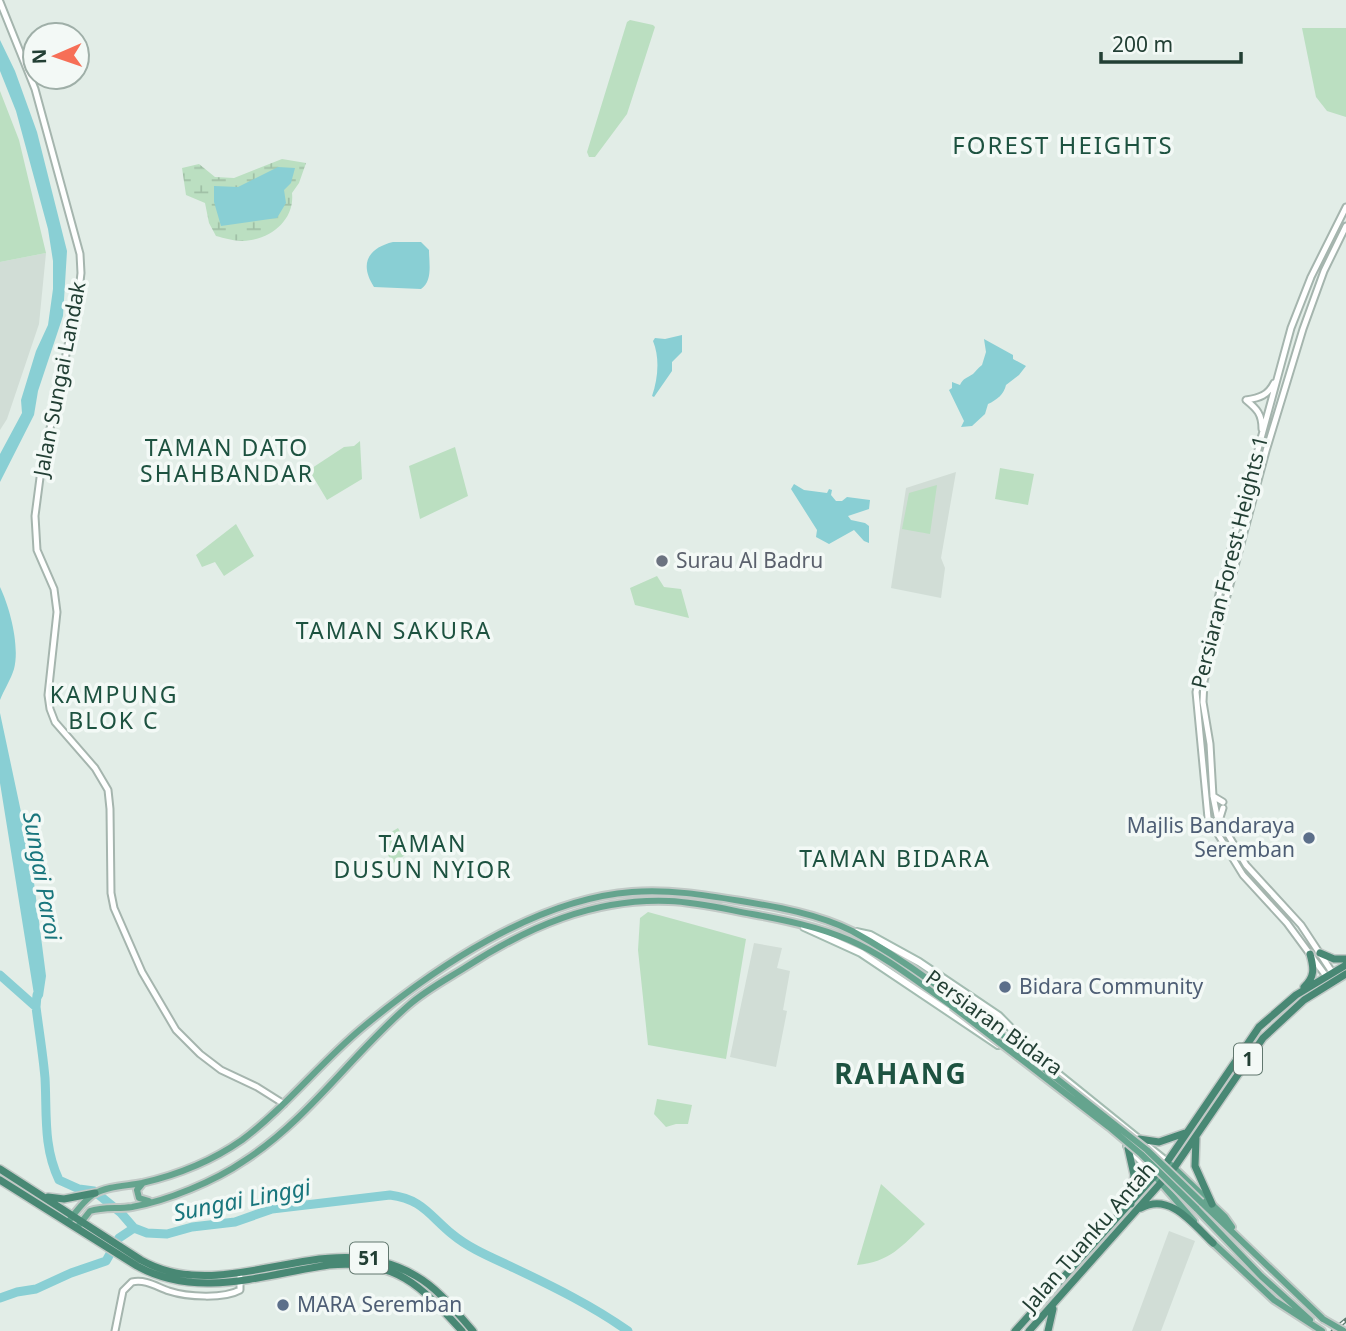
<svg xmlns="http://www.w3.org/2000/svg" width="1346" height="1331" viewBox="0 0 1346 1331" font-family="'Noto Sans',sans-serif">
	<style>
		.built { fill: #d1ddd6 }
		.green { fill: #bbdfc1 }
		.wetland { fill: url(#wetland-marsh) }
		.water { fill: #89cfd4 }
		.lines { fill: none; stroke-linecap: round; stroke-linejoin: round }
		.river { stroke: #89cfd4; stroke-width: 9 }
		.tertiary-casing { stroke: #a5b5ae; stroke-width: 9 }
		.secondary-casing { stroke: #a3bcb1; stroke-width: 10 }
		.primary-casing { stroke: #c1c9c6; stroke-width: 10 }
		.trunk-casing { stroke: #c1c9c6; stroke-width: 10 }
		.tertiary { stroke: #fff; stroke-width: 5 }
		.secondary { stroke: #fff; stroke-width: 6 }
		.primary { stroke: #65a48e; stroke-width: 6 }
		.trunk { stroke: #488874; stroke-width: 7 }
		.rail-casing { stroke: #5c7a6f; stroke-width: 4.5 }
		.rail { stroke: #f3f9f6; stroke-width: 2; stroke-dasharray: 5; stroke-linecap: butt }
		.primary-bridge-casing { stroke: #c1c9c6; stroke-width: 10; stroke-linecap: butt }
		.primary-bridge { stroke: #65a48e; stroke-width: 6 }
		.worship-dot { fill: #6b7280; stroke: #f3f9f6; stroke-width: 2.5 }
		.service-dot { fill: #5c6f8a; stroke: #f3f9f6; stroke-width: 2.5 }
		.labels { text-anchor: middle; stroke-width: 7; stroke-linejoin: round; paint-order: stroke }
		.shield { fill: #f3f9f6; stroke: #61776e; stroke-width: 2 }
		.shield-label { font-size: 19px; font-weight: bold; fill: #223f34 }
		.street-label { font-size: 21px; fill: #223f34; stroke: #f3f9f6 }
		.worship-label { font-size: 21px; fill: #5b616d; stroke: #f3f9f6; text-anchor: start }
		.service-label { font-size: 21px; fill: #4e5e75; stroke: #f3f9f6; text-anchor: start }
		.neighbourhood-label { font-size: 23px; letter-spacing: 2px; fill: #1d5240; stroke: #f3f9f6 }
		.water-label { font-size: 23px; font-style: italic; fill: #19767d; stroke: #f3f9f6 }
		.quarter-label { font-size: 24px; letter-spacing: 2px; fill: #1d5240; stroke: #f3f9f6 }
		.district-label { font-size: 28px; font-weight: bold; letter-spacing: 2px; fill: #1d5240; stroke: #f3f9f6 }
	</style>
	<defs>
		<pattern id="wetland-marsh" width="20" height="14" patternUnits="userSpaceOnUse" patternTransform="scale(1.75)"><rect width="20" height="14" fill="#bbdfc1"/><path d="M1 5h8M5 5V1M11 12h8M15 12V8" fill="none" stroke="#a0c0a6"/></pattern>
	</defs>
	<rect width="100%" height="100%" fill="#e2ede7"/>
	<path class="built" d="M46,253L39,324L7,419L0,430V262Z
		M956,472L941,558L945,568L941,598L891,588L906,488Z
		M754,943L782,948L777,968L790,971L783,1010L787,1011L776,1067L730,1057Z
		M1169,1231L1195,1241L1161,1331H1132Z"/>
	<path class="green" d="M630,20L653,25L655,27L627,114L595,157H589L587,152L627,22Z
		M1302,28H1346V117L1327,111L1316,97Z
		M0,91L19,140L46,253L0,262Z
		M360,441L362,479L327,500L309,470L344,447L354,446Z
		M455,447L468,496L420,519L409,466Z
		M1000,468L1034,474L1028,505L995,499Z
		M937,485L930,534L902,529L909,493Z
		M236,524L254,556L224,576L215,562L202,567L196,555Z
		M657,576L664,587L681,589L689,618L635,605L630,588Z
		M398,828L411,851L392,864L381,838Z
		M648,912L746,939L726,1059L648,1045L638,950L640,918Z
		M657,1099L692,1105L688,1124H676L666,1127L654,1114Z
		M881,1184L925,1224C902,1246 890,1262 857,1265Z"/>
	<path class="wetland" d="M282,159L306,163L299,183L292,193C295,220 270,240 243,241C234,241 224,238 216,236L209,223L205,203L186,195L182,168L199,164L215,177L234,178Z"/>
	<path class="water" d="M0,40L15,71L37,132L67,251L63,316L38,391L34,415L0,482V454L22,413L21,400L36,351L48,325L53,289V261L48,229L16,111L0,71Z
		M278,167L295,168L291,183L284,190L286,203L277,218L221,226L214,202V186L238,187Z
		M393,242H421L429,250C429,263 433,281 421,289L374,287C359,264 368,248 393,242Z
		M682,335V352L672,362V371L654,397L652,396C658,379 660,358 653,341L655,338L665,339Z
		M984,339L1013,355V359L1026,366L1019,375L1006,385C1004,394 997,400 988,404L985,414L972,426L961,427L964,421L949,390L952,388V382L960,385C963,378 967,378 973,374C976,371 978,368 982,365L986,352Z
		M794,484L804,490L827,493L829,489L832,490L831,495L836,501H842L847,497L870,500L869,509L848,516L851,520L865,523L869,526V543L864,541L854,530L829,544L816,537L817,530L791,489Z
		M0,587C10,608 20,646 14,669C11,679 4,690 0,700Z
		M0,713L31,859L46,976L43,996L36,1007L0,783Z"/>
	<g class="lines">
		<path class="river" d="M0,975L36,1007
			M37,995L36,1007C39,1031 43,1054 45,1078C47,1113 43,1147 59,1180L79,1189L94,1191L121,1213L134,1228L147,1233L167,1234L192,1227L235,1222L272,1209L390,1195C422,1199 429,1215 452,1234C470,1249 493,1258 514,1268C552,1286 593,1306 628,1331
			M0,1298L17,1292L36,1289L71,1273L106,1261L119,1238L134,1228"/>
		<g class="tertiary-casing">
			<path id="tertiary" d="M0,2L35,89L80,254L81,273L78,299L41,470L35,516L37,550L54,589L57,612L48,695L50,709L55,722L95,768L108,790L110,809L111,893L114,908L142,972L176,1030L200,1054L221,1070L257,1087L284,1104
				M1246,400C1260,398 1268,395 1274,383
				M1246,400C1257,409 1262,414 1262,429
				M1213,796L1223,802
				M1219,821L1223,808
				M1332,972L1301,925L1246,865L1217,816L1213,796L1210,744L1203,702L1204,681L1266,451L1303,329L1324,271L1346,226
				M1326,976L1287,923L1243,875L1208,818L1196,692L1221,586L1291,328L1311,277L1346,207
				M115,1331L123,1291L132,1282C146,1279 157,1287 169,1291C187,1297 224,1299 240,1290V1277"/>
		</g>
		<g class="secondary-casing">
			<path id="secondary" d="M804,927L861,953L998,1045
				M856,932L870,935L919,962L999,1016L1047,1065L1167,1162
				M1127,1146L1155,1176"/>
		</g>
		<g class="primary-casing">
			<path id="primary" d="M1171,1165L1225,1217L1232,1227
				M1155,1176L1194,1221
				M142,1184L137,1190L139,1198L149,1201
				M1201,1202L1323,1319
				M1196,1208L1261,1276L1310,1320
				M68,1222C75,1213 84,1200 94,1194C107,1186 127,1186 142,1183C177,1175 212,1161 242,1140C286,1107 320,1063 362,1028C434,968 536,899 632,892C669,889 705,895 741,901C778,907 818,914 852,931C909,962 962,1004 1013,1044
				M79,1225L90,1211C103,1207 118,1209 132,1207C167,1201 215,1181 244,1161C308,1120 352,1054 409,1005C426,990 447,979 466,967C528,927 594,898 669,901C697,902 725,909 752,914C785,920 819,927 849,940C886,956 919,983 952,1006
				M1210,1240L1274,1300L1322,1331"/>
		</g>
		<g class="trunk-casing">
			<path id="trunk" d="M1320,953L1334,959H1346
				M1304,987C1315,977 1314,968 1310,954
				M1196,1138L1195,1166L1212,1204
				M1139,1139L1159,1142L1185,1133
				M1128,1148L1134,1175L1131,1204
				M0,1169L141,1260C228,1309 325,1222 416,1276C439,1289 456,1312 473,1331
				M0,1180L137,1266C198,1300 265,1274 329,1265C396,1259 420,1285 462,1331
				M48,1197L64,1199L95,1193
				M1141,1208C1170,1192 1193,1224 1213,1243
				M1015,1331L1167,1162L1259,1027L1296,995L1346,965
				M1029,1331L1174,1168L1263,1038L1304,1000L1346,974
				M1048,1331L1053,1309"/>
		</g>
		<use href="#tertiary" class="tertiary"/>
		<use href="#secondary" class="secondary"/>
		<use href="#primary" class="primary"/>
		<use href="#trunk" class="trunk"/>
		<g class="rail-casing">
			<path id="rail" d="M1333,1331L1346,1320"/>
		</g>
		<use href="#rail" class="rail"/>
		<g class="primary-bridge-casing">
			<path id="primary-bridge" d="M952,1006L1109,1127L1141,1154L1196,1208
				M1013,1044L1147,1150L1201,1202
				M1323,1319L1344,1331"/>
		</g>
		<use href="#primary-bridge" class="primary-bridge"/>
	</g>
	<circle class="worship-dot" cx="662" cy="561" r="7"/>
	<g class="service-dot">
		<circle cx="1309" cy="838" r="7"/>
		<circle cx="1005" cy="987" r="7"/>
		<circle cx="283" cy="1305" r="7"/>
	</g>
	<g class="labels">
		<g class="shield">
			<rect x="1234" y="1043.5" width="28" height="31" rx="5"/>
			<rect x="350" y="1242.5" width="38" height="31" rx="5"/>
		</g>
		<g class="shield-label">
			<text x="1248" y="1066">1</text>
			<text x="369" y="1265">51</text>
		</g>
		<g class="street-label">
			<text transform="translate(60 379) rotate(-79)" y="7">Jalan Sungai Landak</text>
			<text transform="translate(1230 562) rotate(-76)" y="7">Persiaran Forest Heights 1</text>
			<text transform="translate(994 1023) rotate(36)" y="7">Persiaran Bidara</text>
			<text transform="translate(1089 1237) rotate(-49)" y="7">Jalan Tuanku Antah</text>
		</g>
		<g class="worship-label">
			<text x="676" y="568">Surau Al Badru</text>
		</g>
		<g class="service-label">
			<text x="1295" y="833" text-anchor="end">Majlis Bandaraya<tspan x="1295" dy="24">Seremban</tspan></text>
			<text x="1019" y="994">Bidara Community</text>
			<text x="297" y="1312">MARA Seremban</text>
		</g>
		<g class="neighbourhood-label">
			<text x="227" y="456">TAMAN DATO<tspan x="227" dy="26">SHAHBANDAR</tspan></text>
			<text x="394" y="639">TAMAN SAKURA</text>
			<text x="114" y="703">KAMPUNG<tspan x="114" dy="26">BLOK C</tspan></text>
			<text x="423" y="852">TAMAN<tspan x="423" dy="26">DUSUN NYIOR</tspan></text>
			<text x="895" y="867">TAMAN BIDARA</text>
		</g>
		<g class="water-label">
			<text transform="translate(42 876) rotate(80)" y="8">Sungai Paroi</text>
			<text transform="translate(242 1200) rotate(-11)" y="8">Sungai Linggi</text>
		</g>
		<g class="quarter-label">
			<text x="1063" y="154">FOREST HEIGHTS</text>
		</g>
		<g class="district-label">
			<text x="901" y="1084">RAHANG</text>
		</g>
	</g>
	<g transform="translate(56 56) rotate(268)"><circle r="33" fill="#f3f9f6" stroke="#9fafa8" stroke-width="2"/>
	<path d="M0-5L12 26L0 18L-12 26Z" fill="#f66f57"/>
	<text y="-10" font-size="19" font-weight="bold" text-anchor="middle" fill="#223f34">N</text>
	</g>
	<path d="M1101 52v10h140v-10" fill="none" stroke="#223f34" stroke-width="3.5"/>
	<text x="1112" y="52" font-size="21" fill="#223f34" stroke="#f3f9f6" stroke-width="5" paint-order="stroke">200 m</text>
</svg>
